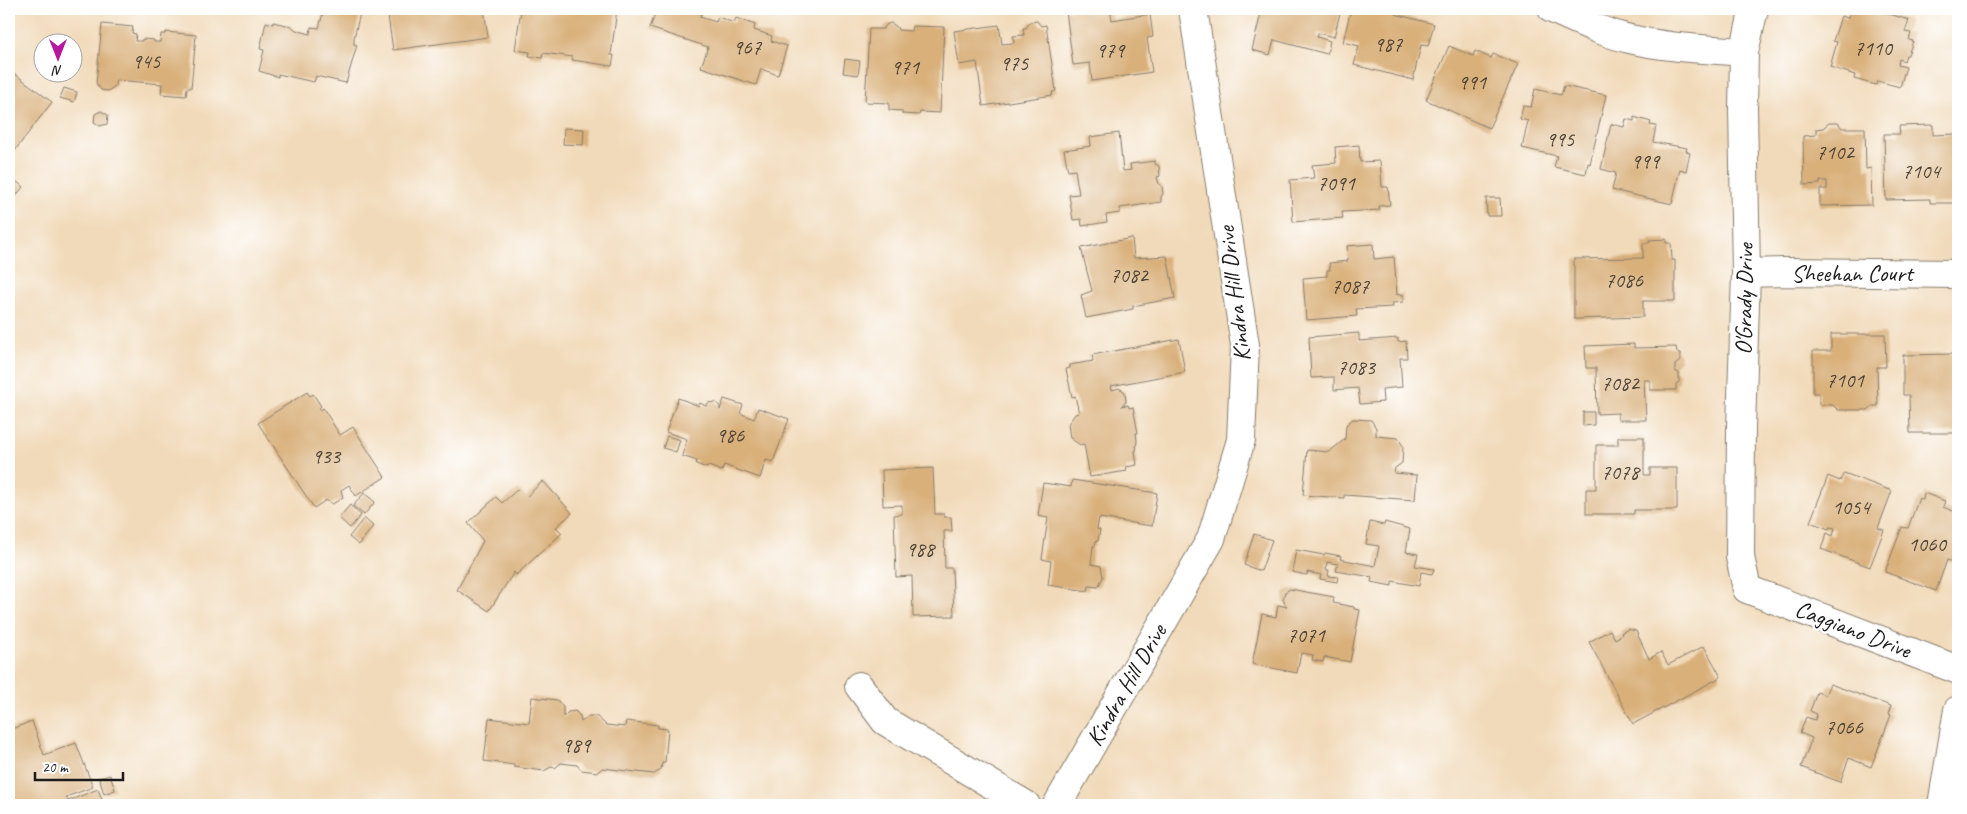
<svg xmlns="http://www.w3.org/2000/svg" width="1967" height="814" viewBox="0 0 1967 814" font-family="Caveat,sans-serif">
	<style>
		.building { fill: #d9b07a }
		.lines { fill: none; stroke-linecap: round; stroke-linejoin: round }
		.street-casing { stroke: #867b6b; stroke-width: 30 }
		.street { stroke: #fff; stroke-width: 28 }
		.labels { text-anchor: middle; stroke-width: 5; stroke-linejoin: round; paint-order: stroke }
		.number-label { font-size: 21px; fill: #4b4134 }
		.street-label { font-size: 24px; fill: #1c1c1c; stroke: #fff }
	</style>
	<rect width="100%" height="100%" fill="#fff"/>
	<filter id="ink" filterUnits="userSpaceOnUse"><feTurbulence type="fractalNoise" baseFrequency=".02" numOctaves="2"/><feDisplacementMap in="SourceGraphic" scale="10" xChannelSelector="R" yChannelSelector="G"/><feConvolveMatrix kernelMatrix="1 2 1 2 8 2 1 2 1" color-interpolation-filters="sRGB"/></filter>
	<filter id="wash" filterUnits="userSpaceOnUse"><feTurbulence type="fractalNoise" baseFrequency=".0096" numOctaves="4" result="noise"/><feDisplacementMap in="SourceGraphic" scale="20" xChannelSelector="R" yChannelSelector="G"/><feGaussianBlur stdDeviation="1.12" result="paint"/><feColorMatrix in="noise" values="0 0 0 0 0 0 0 0 0 0 0 0 0 0 0 0 0 1.4 0 .05"/><feComposite in="paint" operator="in"/></filter>
	<g filter="url(#wash)">
		<rect width="100%" height="100%" fill="#f1daba"/>
		<g id="blocks">
			<path class="building" d="M324,9H361L354,38V44L357,45L346,83L316,76L314,82L278,74V77L259,71L264,50L260,49L266,22L273,24V22L291,26L296,30L310,34L311,27L319,28Z
				M387,9H484L488,37L393,50Z
				M521,9H617L611,55H614L612,66L572,60L573,57L543,53L542,58L529,56L530,52L515,50Z
				M657,9H693L702,12L700,17L716,22L718,17L734,23L736,18L755,25L754,30L772,36L771,41L787,46L778,75L761,69L756,85L701,67L708,47L650,28Z
				M1082,9H1110L1112,20L1150,14L1153,37L1147,38L1152,72L1092,81L1090,63L1073,65L1066,11Z
				M1262,9H1341L1334,37L1318,33L1317,37L1330,41L1327,54L1274,40L1270,55L1252,50Z
				M1351,9H1396L1395,14L1434,24L1428,46L1421,45L1413,80L1354,65L1359,46L1343,42Z
				M1850,9H1873L1909,20L1905,32L1911,33L1909,40L1913,41L1908,55H1906L1904,61L1899,59L1898,65L1906,67L1900,87L1877,81L1876,85L1854,79L1855,75L1830,67L1837,42L1833,41L1841,16L1848,18Z
				M1037,21L1041,26L1046,25L1056,91L1052,92L1053,95L983,106L977,62L959,65L954,31L999,25L1002,44L1014,43L1013,36L1024,35L1023,28H1026L1030,22Z
				M891,23L897,27L898,30L911,31L912,26L944,27L940,113L920,112L919,115L902,114V111L889,110V103L865,102L869,29H883L887,24Z
				M102,24L133,27L132,33L136,34L135,41H142V39L154,40V42H160L161,34H165L166,32L196,35L191,88H187L186,96L161,94L162,84L116,80L115,86L108,91L101,90L96,83Z
				M1449,46L1473,56L1475,51L1491,58L1493,54L1518,64L1489,128L1426,100Z
				M845,59L860,61L858,75L843,73Z
				M11,71L52,102L13,153L14,161L9,168V74Z
				M1564,86L1606,95L1590,164L1588,163L1586,174L1554,167L1557,156L1522,148L1528,121L1520,119L1523,106L1531,107L1535,89L1561,95Z
				M64,88L77,92L74,102L60,98Z
				M101,111L108,115L107,124L100,126L94,122L95,114Z
				M1634,117L1651,122L1650,125L1656,126L1653,142L1687,148L1686,151L1690,153L1686,171L1680,169L1672,204L1612,190L1616,173L1601,169L1611,124L1624,127L1626,119L1634,121Z
				M1829,123H1838L1842,128H1865L1866,169L1871,168L1872,205L1820,206V189H1827V181H1820V184L1804,185L1803,136L1816,135V129L1823,128Z
				M1933,125V135L1956,134V150H1954V161H1957V180H1953L1954,203H1930V199L1886,200L1884,134H1900L1899,126Z
				M564,128L584,129L583,145L563,144Z
				M1119,133L1123,171L1131,170L1130,164L1155,161V164L1159,166L1160,176L1157,177L1159,184L1162,186L1163,194L1161,197V202L1120,208V213L1106,215L1107,222L1082,226L1081,219L1073,220L1069,195L1079,194L1075,170L1068,171L1064,150L1091,146L1090,137Z
				M1359,145L1360,162L1380,161L1382,187H1388L1390,205L1379,206L1380,210L1342,212L1343,218L1293,222L1290,180L1314,178L1312,165L1336,163L1335,147Z
				M9,175L23,187L15,197L9,192Z
				M1486,198H1500L1501,216H1487Z
				M1132,238L1134,258L1167,256L1175,298L1133,306V309L1086,318L1081,295L1092,291L1081,248Z
				M1666,239V243H1671L1672,260H1675V301H1643V317L1574,319V259L1643,258V243H1649V240Z
				M1373,244L1374,259L1394,257L1397,295L1403,294V302L1392,303L1393,307L1356,309L1357,316L1306,320L1303,278L1327,276V270H1330L1329,263L1348,261L1347,246Z
				M1359,333V341L1398,338V342L1406,341L1407,358H1400L1402,387L1382,389L1383,402L1360,404L1358,388L1334,390V377L1311,378L1309,337Z
				M1831,334H1885L1886,367H1877L1878,406H1872L1868,410H1838L1833,405H1819V393H1813V351H1831Z
				M1179,339L1185,372L1111,386L1112,390L1119,388L1125,392L1126,402L1121,406L1128,405L1129,408L1133,407L1138,433H1136L1137,440L1136,451H1135L1137,465L1126,467L1127,471L1090,477L1084,444L1080,445L1070,438L1068,424L1075,414L1079,413L1075,396L1072,397L1066,369L1070,368V365L1093,361L1092,355Z
				M1634,344V348L1676,347L1677,352L1680,353V361L1675,365V371L1679,373V382L1676,384V390H1650V380H1644L1646,420H1618V413L1597,414L1596,368H1586L1585,346Z
				M1954,354L1955,376H1958V433H1910L1909,395H1903V355Z
				M307,392L310,396L313,394L321,406L319,408L320,410L323,408L340,435L353,427L385,477L356,496L349,485L341,490L343,498L332,504L326,500L314,508L258,423Z
				M678,398L699,406L700,403L706,406L708,403L715,402L720,406V410L724,399L743,405L740,413L754,419L758,408L789,419L773,462L766,460L760,478L724,465L722,471L708,466L707,468L696,464L697,461L682,456L687,439L666,432Z
				M1583,412H1594V425L1583,426Z
				M1353,419L1371,420L1376,428V436L1398,438L1403,446L1402,463L1395,468L1394,473L1417,475L1415,500L1344,495V498L1303,495L1307,450L1329,452L1345,439L1346,425Z
				M667,436L680,440L676,452L663,448Z
				M1618,437H1644V475H1650V468H1677V510H1634V514H1586V489H1596V445H1618Z
				M933,468L935,514H944V517H951L952,531H944L945,568H952L954,616L913,617L912,576L896,577L894,515L902,514V505L883,506L882,470Z
				M1844,473L1892,491L1878,528L1884,530L1870,567L1821,549L1827,533L1833,536L1835,528L1830,527L1829,529L1810,522L1828,476L1840,481Z
				M1072,480L1157,493L1152,526L1099,518L1097,529L1100,530L1098,541H1096L1095,546H1093L1091,564L1101,566L1103,577L1098,587L1089,586L1088,591L1048,585L1051,561L1042,559L1048,518L1038,516L1043,483L1071,487Z
				M543,481L572,513L556,527L562,533L516,575L514,572L489,611L457,590L483,541L468,523L496,497L502,503L518,489L526,497Z
				M364,493L375,502L364,515L353,506Z
				M1924,493L1945,501L1943,507L1958,513V564L1947,560L1936,591L1885,572L1902,527L1908,528L1919,498L1923,499Z
				M350,505L361,515L350,528L339,518Z
				M364,518L373,526L359,545L349,537Z
				M1370,522L1384,525L1385,522L1410,529L1406,552L1418,554L1415,566L1434,569L1432,574L1421,572L1419,586L1392,581V586L1371,582L1372,577L1336,571L1338,564L1327,562L1326,570H1329L1328,576L1338,577L1337,582L1320,579L1321,575L1307,572V575L1292,572L1296,550L1324,555L1325,553L1341,556L1340,559L1375,566L1379,546L1366,544Z
				M1254,534L1272,540L1261,571L1244,565Z
				M1290,589L1334,597L1333,603L1354,607V609L1360,610L1350,662L1324,657L1323,662L1312,660L1313,655L1301,653L1297,673L1252,664L1262,614L1276,617L1278,605L1287,607L1283,600L1285,592Z
				M1628,629L1636,631L1649,659L1661,652L1668,665L1704,646L1721,677L1633,724L1589,642L1610,630L1615,639L1622,635L1621,633Z
				M1830,684L1891,706L1888,714L1891,715L1871,767L1849,758L1840,782L1801,767L1812,738L1800,733L1806,717L1815,720L1817,714L1810,711L1817,692L1825,695Z
				M532,697L557,700L563,707V717L568,712L575,711L580,716L581,722L589,716H596L606,725L625,727L626,721L658,725V728L668,729L665,763H662L661,770L654,774L602,768L598,772L581,770L577,765L561,763L555,768L551,767L544,771L514,767V765L484,761L489,718L529,723Z
				M32,721L44,755L76,743L93,787L66,797L68,801L98,789L104,805H9V730Z
				M110,775L115,790L104,794L99,778Z"/>
		</g>
	</g>
	<g filter="url(#ink)">
		<use href="#blocks" fill-opacity="0" stroke="#867b6b" stroke-width="1"/>
		<g class="lines">
			<g class="street-casing">
				<path id="street" d="M1552,9C1577,20 1603,33 1630,39C1668,48 1706,49 1744,52
					M1754,9L1744,52L1743,109L1746,273L1741,428L1740,557L1747,589L1958,670
					M1746,273L1785,272L1958,274
					M859,686L885,721L1026,805
					M1057,805L1211,539L1241,440L1245,345L1193,9
					M1942,805L1958,710"/>
			</g>
			<use href="#street" class="street"/>
		</g>
	</g>
	<g class="labels">
		<g class="number-label">
			<text x="1388" y="51">987</text>
			<text x="747" y="54">967</text>
			<text x="1873" y="55">7110</text>
			<text x="1110" y="57">979</text>
			<text x="146" y="68">945</text>
			<text x="1014" y="70">975</text>
			<text x="905" y="74">971</text>
			<text x="1472" y="89">991</text>
			<text x="1560" y="146">995</text>
			<text x="1835" y="159">7102</text>
			<text x="1645" y="168">999</text>
			<text x="1921" y="178">7104</text>
			<text x="1336" y="190">7091</text>
			<text x="1129" y="282">7082</text>
			<text x="1624" y="287">7086</text>
			<text x="1350" y="293">7087</text>
			<text x="1356" y="374">7083</text>
			<text x="1845" y="387">7101</text>
			<text x="1620" y="390">7082</text>
			<text x="730" y="442">986</text>
			<text x="326" y="463">933</text>
			<text x="1620" y="479">7078</text>
			<text x="1851" y="514">1054</text>
			<text x="1927" y="551">1060</text>
			<text x="920" y="556">988</text>
			<text x="1306" y="642">7071</text>
			<text x="1844" y="734">7066</text>
			<text x="576" y="752">989</text>
		</g>
		<g class="street-label">
			<text x="1852" y="281">Sheehan Court</text>
			<text transform="translate(1234 294) rotate(-97)" y="8">Kindra Hill Drive</text>
			<text transform="translate(1744 299) rotate(-89)" y="8">O'Grady Drive</text>
			<text transform="translate(1853 629) rotate(21)" y="8">Caggiano Drive</text>
			<text transform="translate(1126 685) rotate(-60)" y="8">Kindra Hill Drive</text>
		</g>
	</g>
	<rect width="1967" height="814" fill="none" stroke="#fff" stroke-width="30"/>
	<g transform="translate(58 58) rotate(180)"><circle r="24" fill="#ffffff" stroke="#a4a4a4"/>
	<path d="M0-4L9 19L0 12L-9 19Z" fill="#b5179e"/>
	<text y="-8" font-size="14" font-weight="bold" text-anchor="middle" fill="#1c1c1c">N</text>
	</g>
	<path d="M35 772v8h88v-8" fill="none" stroke="#1c1c1c" stroke-width="2.5"/>
	<text x="42" y="772" font-size="15" fill="#1c1c1c" stroke="#ffffff" stroke-width="4" paint-order="stroke">20 m</text>
</svg>
